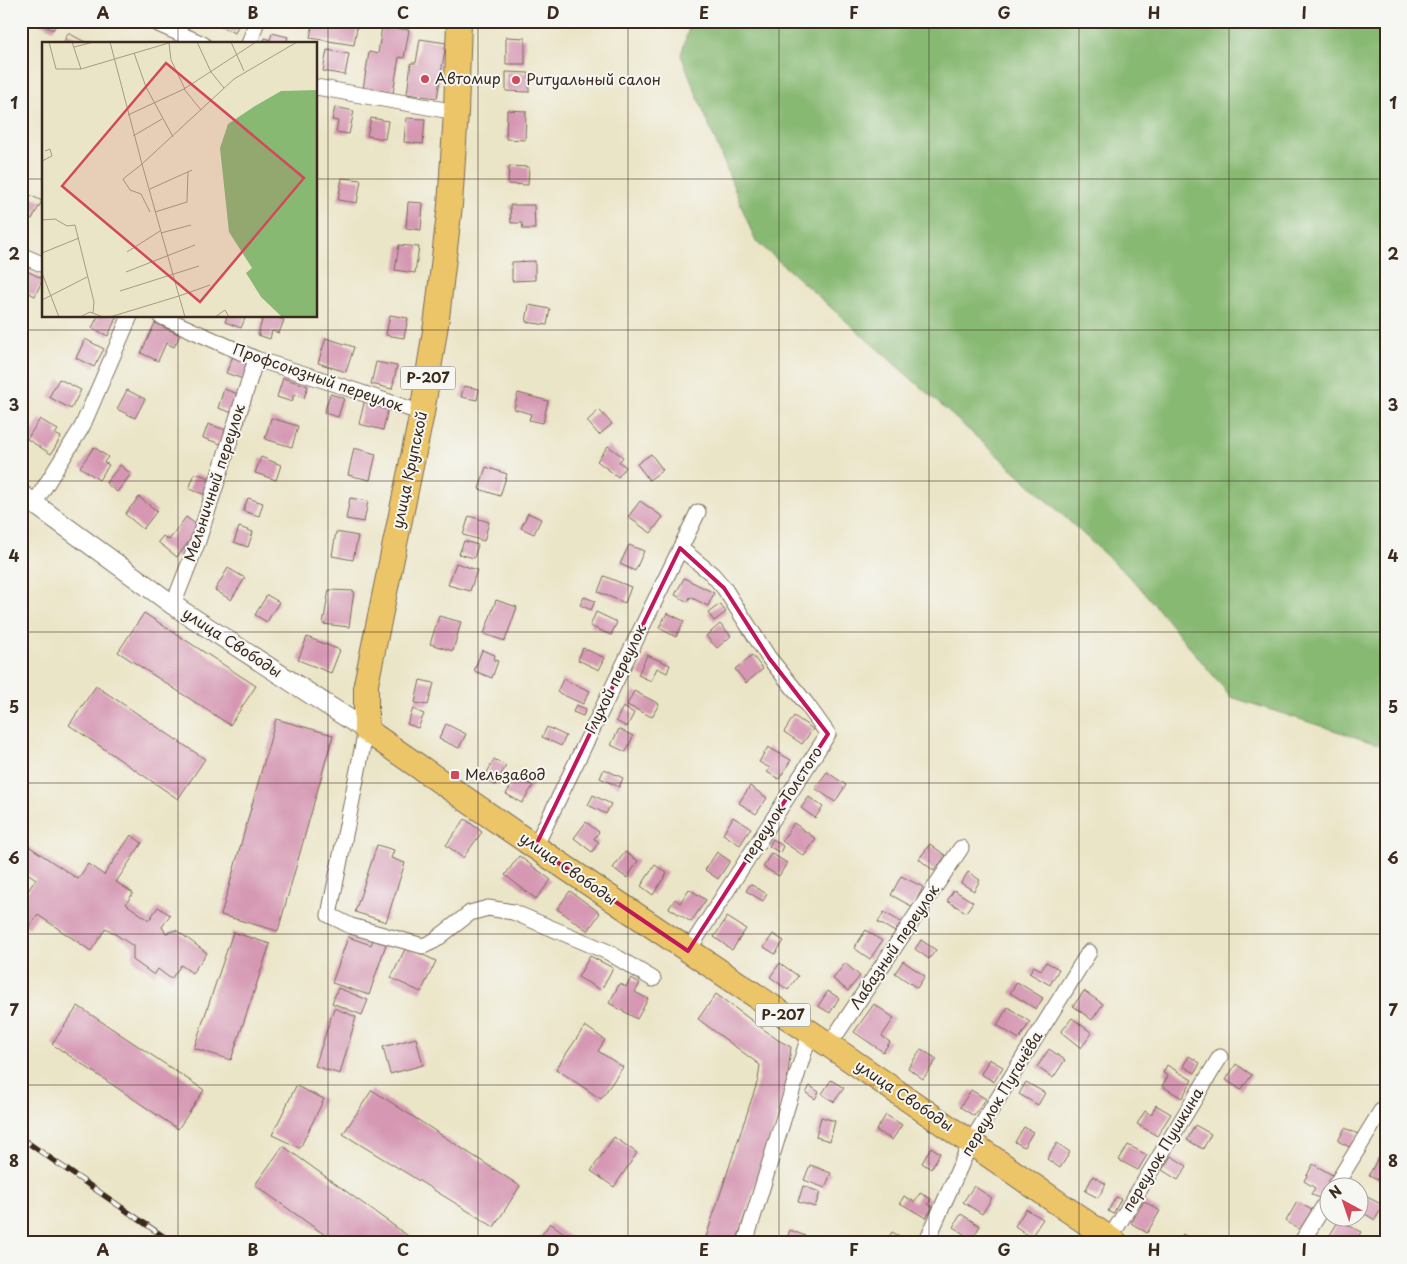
<svg xmlns="http://www.w3.org/2000/svg" width="1407" height="1264" viewBox="0 0 1407 1264" font-family="'Playpen Sans',sans-serif">
	<style>
		.forest { fill: #88b973; stroke: #627248 }
		.building { fill: #d597b2 }
		.lines { fill: none; stroke-linecap: round; stroke-linejoin: round }
		.minor-casing { stroke: #796b59; stroke-width: 17 }
		.tertiary-casing { stroke: #796b59; stroke-width: 21 }
		.primary-casing { stroke: #796b59; stroke-width: 26 }
		.minor { stroke: #fff; stroke-width: 15 }
		.tertiary { stroke: #fff; stroke-width: 19 }
		.primary { stroke: #edc569; stroke-width: 24 }
		.rail-casing { stroke: #3b2a1e; stroke-width: 5.5 }
		.rail { stroke: #f6f6f2; stroke-width: 4; stroke-dasharray: 11; stroke-linecap: butt }
		.marked { fill: none; stroke: #c2185b; stroke-width: 4; stroke-linejoin: round }
		.grid { fill: none; stroke: #3b2a1e; stroke-width: 1; stroke-opacity: 0.55 }
		.poi-dot { fill: #d1495b; stroke: #f6f6f2; stroke-width: 2 }
		.labels { text-anchor: middle; stroke-width: 4; stroke-linejoin: round; paint-order: stroke }
		.shield { fill: #f6f6f2; stroke: #73675e; stroke-width: 1 }
		.shield-label { font-size: 14px; font-weight: bold; fill: #3b2a1e }
		.poi-label { font-size: 15px; fill: #3b2a1e; stroke: #f6f6f2; text-anchor: start }
		.street-label { font-size: 15px; fill: #3b2a1e; stroke: #f6f6f2 }
		.inset-road { fill: none; stroke: #a59a83; stroke-width: 1 }
		.view { fill: #d1495b; fill-opacity: 0.15; stroke: #d1495b; stroke-width: 2.5 }
		.inset-edge { fill: none; stroke: #3b2a1e; stroke-width: 2.5 }
		.neatline { fill: none; stroke: #3b2a1e; stroke-width: 2 }
		.grid-label { font-size: 16px; text-anchor: middle; font-weight: bold; fill: #3b2a1e }
	</style>
	<rect width="100%" height="100%" fill="#f6f6f2"/>
	<filter id="ink" filterUnits="userSpaceOnUse"><feTurbulence type="fractalNoise" baseFrequency=".02" numOctaves="2"/><feDisplacementMap in="SourceGraphic" scale="10" xChannelSelector="R" yChannelSelector="G"/><feConvolveMatrix kernelMatrix="1 2 1 2 8 2 1 2 1" color-interpolation-filters="sRGB"/></filter>
	<filter id="wash" filterUnits="userSpaceOnUse"><feTurbulence type="fractalNoise" baseFrequency=".0096" numOctaves="4" result="noise"/><feDisplacementMap in="SourceGraphic" scale="20" xChannelSelector="R" yChannelSelector="G"/><feGaussianBlur stdDeviation="1.12" result="paint"/><feColorMatrix in="noise" values="0 0 0 0 0 0 0 0 0 0 0 0 0 0 0 0 0 1.4 0 .05"/><feComposite in="paint" operator="in"/></filter>
	<g filter="url(#wash)">
		<rect width="100%" height="100%" fill="#ebe5c7"/>
		<path class="forest" d="M691,21H1386V747L1231,697L1138,585L1025,480L755,240L681,55Z"/>
		<g id="blocks">
			<path class="building" d="M35,21H58L53,30Z
				M220,21H240L235,33L219,26Z
				M313,21H358L354,45L310,38Z
				M382,26L409,30L404,58L399,57L393,93L363,89L369,52L378,54Z
				M68,33L85,42L84,44H63Z
				M272,33L288,37L286,44H263L265,38L270,40Z
				M506,37L525,38V64H506Z
				M420,39L446,43L437,98L407,94L411,63H416Z
				M327,50L349,54L345,75L323,71Z
				M506,72L529,73V92L506,91Z
				M335,107L354,111L349,134L336,132L338,121L332,120Z
				M507,110L526,111L525,140L506,139Z
				M371,118L388,121L385,139L367,136Z
				M406,118L425,119L423,144L404,142Z
				M509,166L529,167L528,185L508,184Z
				M342,178L361,180L357,203L338,200Z
				M22,191L42,201L32,219L21,213Z
				M408,202L423,203L421,230L406,228Z
				M510,205H534L535,229H523L522,223H511Z
				M399,245L419,247L415,273L395,270Z
				M535,261V280L512,281V262Z
				M27,271L43,279L35,296L21,289V284Z
				M529,305L550,309L547,325L526,322Z
				M390,315L408,318L404,338L386,335Z
				M98,316H117L108,336L92,328Z
				M227,316H246L241,328L225,322Z
				M263,316H271L284,320L279,333L272,331L270,339L258,335Z
				M155,323L180,335L174,347L166,343L158,361L141,353Z
				M326,338L354,347L346,372L318,363Z
				M85,339L104,349L94,367L76,358Z
				M233,356L252,363L246,380L226,373Z
				M376,362L397,366L392,389L371,384Z
				M283,378L308,386L304,398L294,394L292,402L277,397Z
				M59,379L81,390L71,409L49,397Z
				M464,386L479,389L477,400L461,397Z
				M224,389L243,396L236,414L218,408Z
				M127,390L145,399L135,418L117,409Z
				M518,393L548,401L543,423L529,420L531,414L514,409Z
				M330,394L344,398L338,417L324,413Z
				M365,399L389,405L383,430L359,424Z
				M599,410L612,424L599,435L587,421Z
				M271,418L298,426L292,447L265,439Z
				M40,419L58,430L55,434L61,437L51,454L27,439Z
				M208,424L229,431L224,445L203,438Z
				M608,446L623,457L619,462L626,467L618,477L597,461Z
				M94,447L108,457L104,462L109,465L99,480L80,467Z
				M354,448L376,454L370,480L348,475Z
				M651,454L663,470L649,480L637,464Z
				M261,457L281,465L276,480L255,473Z
				M120,465L131,474L117,492L106,483Z
				M486,467L507,474L500,496L479,489Z
				M195,473L215,480L209,496L189,489Z
				M139,497L157,511L143,529L125,514Z
				M248,498L263,503L259,516L243,511Z
				M350,498L368,501L364,522L346,519Z
				M640,501L663,517L651,533L628,517Z
				M528,513L541,519L534,534L521,528Z
				M469,516L489,522L484,541L463,535Z
				M186,517L200,527L177,557L158,542L163,536L169,540Z
				M239,527L253,532L248,547L234,542Z
				M336,532L358,536L353,560L332,556Z
				M464,541L478,545L474,558L459,554Z
				M629,545L644,551L635,571L620,564Z
				M456,563L477,570L470,591L448,585Z
				M228,568L245,578L231,600L215,590Z
				M604,576L631,587L625,603L598,592Z
				M684,578L714,593L708,606L690,597L688,602L675,595Z
				M329,590L354,591L349,627L323,624Z
				M267,595L279,602L267,622L255,615Z
				M584,597L595,601L591,610L580,605Z
				M496,600L517,607L505,641L484,634Z
				M720,604L726,612L714,621L708,613Z
				M596,612L617,622L611,635L590,626Z
				M144,613L256,686L230,725L118,652Z
				M667,613L684,621L676,637L659,628Z
				M439,616L461,622L453,651L430,644Z
				M720,624L731,636L717,648L706,636Z
				M307,637L340,650L331,673L298,660Z
				M583,648L605,658L599,670L578,660Z
				M482,650L495,655L494,660L498,661L492,678L474,671Z
				M647,655L670,665L667,673L657,668L651,681L638,675Z
				M752,655L763,669L746,683L735,669Z
				M563,679L590,691L583,704L557,692Z
				M420,680L434,683L428,705L415,703Z
				M96,686L205,759L178,799L69,725Z
				M634,691L659,704L652,717L627,705Z
				M576,705L586,709L583,716L573,712Z
				M623,707L634,713L627,727L616,721Z
				M413,709L424,714L418,728L407,724Z
				M794,716L813,729L802,744L784,732Z
				M276,719L333,735L278,931L221,915Z
				M446,724L466,734L459,748L439,739Z
				M547,727L566,736L561,746L542,737Z
				M619,729L633,736L626,752L611,745Z
				M768,747L791,760L779,779L767,772L770,768L759,762Z
				M494,759L506,766L495,785L484,779Z
				M604,769L623,778L619,787L600,778Z
				M827,772L846,785L835,802L815,788Z
				M517,776L533,786L522,803L506,794Z
				M750,786L767,798L756,814L739,803Z
				M593,795L611,804L606,814L588,805Z
				M809,797L823,807L815,818L801,808Z
				M733,817L751,828L740,845L723,834Z
				M465,819L482,832L463,858L446,845Z
				M586,822L599,832L594,839L599,842L592,852L574,838Z
				M794,823L816,839L804,856L782,841Z
				M131,835L142,843L116,882L133,893L126,904L149,920L158,907L170,915L162,927L166,933L176,930L207,953L192,973L181,965L171,979L158,969L154,975L133,960V946L106,928L91,951L38,915L29,928L21,922V901L36,879L21,869V841L78,879L88,864L104,875Z
				M773,839L783,846L780,853L769,846Z
				M930,844L946,856L934,871L919,859Z
				M377,845L394,850L391,858L405,863L386,922L355,912Z
				M625,852L638,861L627,878L613,868Z
				M717,852L730,861L718,879L705,870Z
				M771,853L787,863L779,876L763,867Z
				M519,856L551,880L536,899L505,875Z
				M655,865L667,873L653,895L641,886Z
				M968,872L980,880L974,891L961,883Z
				M901,876L923,887L913,907L891,895Z
				M750,884L767,894L763,901L746,891Z
				M689,889L706,900L691,922L669,908L675,899L680,903Z
				M954,890L973,902L966,912L947,901Z
				M570,891L600,913L588,931L557,909Z
				M884,912L901,922L895,932L878,922Z
				M727,917L746,929L732,950L714,937Z
				M866,930L882,941L870,959L854,948Z
				M233,932L270,944L231,1060L194,1048Z
				M773,934L784,941L775,954L764,947Z
				M348,937L371,945L373,940L386,944L369,995L332,983Z
				M921,940L936,950L929,959L915,949Z
				M406,947L436,961L421,992L391,978Z
				M590,956L613,968L601,990L578,977Z
				M903,961L925,976L917,988L895,973Z
				M1046,962L1059,969L1050,985L1029,973L1034,966L1041,970Z
				M780,963L798,976L788,990L770,977Z
				M845,963L860,976L848,991L833,979Z
				M631,978L640,983L635,992L648,999L637,1019L609,1003L620,983L626,987Z
				M1017,982L1043,998L1036,1009L1010,993Z
				M338,988L368,1000L362,1015L332,1003Z
				M828,991L839,998L830,1013L818,1006Z
				M1084,991L1103,1004L1092,1020L1073,1006Z
				M716,994L778,1040L791,1047L786,1091L736,1243H704L758,1080L760,1065L698,1019Z
				M874,1004L894,1018L882,1036L890,1042L883,1052L854,1032Z
				M78,1006L204,1090L178,1129L52,1044Z
				M1008,1007L1030,1022L1019,1039L997,1025Z
				M334,1008L356,1017L340,1074L315,1066Z
				M1072,1018L1092,1033L1081,1048L1061,1032Z
				M585,1026L605,1040L598,1051L623,1067L601,1099L556,1069Z
				M416,1038L423,1065L390,1074L383,1047Z
				M921,1049L937,1059L923,1079L908,1068Z
				M1049,1049L1065,1060L1053,1078L1037,1067Z
				M1189,1056L1200,1063L1195,1073L1183,1066Z
				M989,1059L1003,1067L994,1082L981,1074Z
				M1236,1064L1252,1075L1241,1090L1226,1080Z
				M1167,1065L1192,1080L1182,1098L1162,1086L1168,1076L1163,1073Z
				M831,1080L844,1088L834,1102L822,1094Z
				M1026,1082L1045,1093L1038,1105L1019,1094Z
				M296,1086L324,1099L300,1148L272,1135Z
				M810,1086L819,1092L815,1099L806,1093Z
				M372,1090L520,1186L494,1227L343,1134Z
				M971,1090L986,1099L974,1116L960,1107Z
				M1156,1105L1171,1114L1157,1136L1137,1124L1145,1111L1151,1115Z
				M886,1115L902,1125L892,1140L876,1130Z
				M821,1117L835,1121L830,1141L816,1137Z
				M1195,1125L1211,1134L1203,1149L1187,1140Z
				M1024,1127L1033,1132L1024,1147L1015,1142Z
				M1345,1128L1358,1134L1351,1148L1338,1141Z
				M614,1137L637,1153L614,1187L591,1171Z
				M1057,1143L1070,1152L1060,1168L1047,1159Z
				M1128,1145L1147,1155L1138,1170L1119,1160Z
				M283,1146L418,1243H336L255,1185Z
				M931,1147L940,1153L931,1169L922,1163Z
				M1171,1156L1187,1166L1178,1180L1162,1170Z
				M1378,1158L1386,1162V1183L1369,1175Z
				M1313,1164L1334,1176L1321,1199L1311,1194L1315,1188L1304,1181Z
				M810,1165L831,1173L825,1188L804,1180Z
				M1093,1176L1106,1184L1098,1198L1085,1191Z
				M803,1186L820,1192L815,1207L798,1202Z
				M974,1186L992,1198L982,1214L963,1202Z
				M920,1193L931,1199L928,1204L933,1207L926,1218L900,1203L904,1196L915,1202Z
				M1365,1196L1383,1205L1375,1220L1360,1211V1206Z
				M1116,1197L1121,1199L1113,1214L1108,1211Z
				M1144,1201L1160,1211L1147,1233L1131,1223Z
				M1297,1202L1312,1210L1300,1230L1286,1221Z
				M1026,1209L1043,1219L1031,1237L1015,1226Z
				M961,1214L980,1226L972,1239L953,1227Z
				M1339,1220L1361,1232L1355,1243H1343L1330,1235Z
				M550,1223L578,1243H536Z
				M790,1230L808,1237L806,1243H785Z
				M892,1232L912,1243H892L887,1240Z
				M1183,1234L1196,1243H1177Z"/>
		</g>
	</g>
	<g filter="url(#ink)">
		<use href="#blocks" fill-opacity="0" stroke="#796b59" stroke-width="1"/>
		<g class="lines">
			<g class="minor-casing">
				<path id="minor" d="M151,21L203,44
					M249,44L257,21
					M316,87L456,112
					M21,255L44,265
					M160,316L256,359L317,378L422,413
					M34,504L82,427L130,316
					M680,548L712,574L724,588L769,658L805,702L828,734L688,951
					M173,605L198,541L256,359
					M366,730L329,915L351,926L423,946L434,941L470,913L488,908L513,912L608,952L653,979
					M535,847L698,512
					M829,1045L961,848
					M1335,1186L1381,1111
					M745,1243L810,1033
					M926,1243L971,1142L1089,952
					M1107,1243L1220,1057
					M1301,1243L1330,1196"/>
			</g>
			<g class="tertiary-casing">
				<path id="tertiary" d="M21,494L173,605L366,730"/>
			</g>
			<g class="primary-casing">
				<path id="primary" d="M459,21L456,112L450,205L437,318L422,413L366,684V730L535,847L829,1045L1116,1243"/>
			</g>
			<use href="#minor" class="minor"/>
			<use href="#tertiary" class="tertiary"/>
			<use href="#primary" class="primary"/>
			<g class="rail-casing">
				<path id="rail" d="M21,1138L173,1243"/>
			</g>
			<use href="#rail" class="rail"/>
		</g>
	</g>
	<path class="marked" d="M680,548L724,588L769,658L828,734L688,951L535,847Z"/>
	<path class="grid" d="M178,21V44M328,21V1243M478,21V1243M628,21V1243M779,21V1243M929,21V1243M1079,21V1243M1229,21V1243M21,179H44M316,179H1386M178,316V1243M21,330H1386M21,481H1386M21,632H1386M21,783H1386M21,934H1386M21,1085H1386"/>
	<g class="poi-dot">
		<circle cx="425" cy="79" r="5"/>
		<circle cx="516" cy="80" r="5"/>
		<rect x="450" y="770" width="10" height="10" rx="2.5"/>
	</g>
	<g class="labels">
		<g class="shield">
			<rect x="400.5" y="366.5" width="55" height="23" rx="4"/>
			<rect x="755.5" y="1003.5" width="55" height="23" rx="4"/>
		</g>
		<g class="shield-label">
			<text x="428" y="383">Р-207</text>
			<text x="783" y="1020">Р-207</text>
		</g>
		<g class="poi-label">
			<text x="435" y="84">Автомир</text>
			<text x="526" y="85">Ритуальный салон</text>
			<text x="465" y="780">Мельзавод</text>
		</g>
		<g class="street-label">
			<text transform="translate(318 378) rotate(19)" y="5">Профсоюзный переулок</text>
			<text transform="translate(410 470) rotate(-78)" y="5">улица Крупской</text>
			<text transform="translate(215 483) rotate(-72)" y="5">Мельничный переулок</text>
			<text transform="translate(232 643) rotate(33)" y="5">улица Свободы</text>
			<text transform="translate(616 679) rotate(-64)" y="5">Глухой переулок</text>
			<text transform="translate(782 805) rotate(-57)" y="5">переулок Толстого</text>
			<text transform="translate(568 869) rotate(35)" y="5">улица Свободы</text>
			<text transform="translate(895 947) rotate(-56)" y="5">Лабазный переулок</text>
			<text transform="translate(1002 1094) rotate(-59)" y="5">переулок Пугачёва</text>
			<text transform="translate(904 1096) rotate(34)" y="5">улица Свободы</text>
			<text transform="translate(1163 1150) rotate(-59)" y="5">переулок Пушкина</text>
		</g>
	</g>
	<g transform="translate(42 42)">
		<rect width="275" height="275" fill="#ebe5c7"/>
		<path d="M275,48V275H240L219,255L204,231L210,226L187,190L178,106L186,82L213,64L239,49Z" fill="#88b973"/>
		<path class="inset-road" d="M7,0L14,27H39L130,0M30,0L39,27M68,0L100,122L81,137L88,148L99,152L108,170M155,0L169,30L182,46M189,0L202,29M127,1L129,18L143,47M32,5L52,0M92,11L104,45L131,95M142,47L159,68M86,73L142,47L214,0M91,94L120,77M0,119L10,114L8,107L3,109M108,147L150,128M113,170L145,160L146,130M0,178L13,177L25,184L33,183L52,260L51,271M119,191L149,183M85,210L118,189M0,211L37,196M84,230L153,203M0,231L17,275M78,249L157,224M0,258L45,235M38,275L48,270L61,275M68,275L137,254L100,122L192,37L255,0M143,275L137,254L168,243M173,275L183,268L187,275"/>
		<path class="view" d="M124,21L262,136L158,260L20,144Z"/>
		<rect width="275" height="275" class="inset-edge"/>
	</g>
	<rect width="1407" height="1264" fill="none" stroke="#f6f6f2" stroke-width="55"/>
	<g transform="translate(1344 1202) rotate(320)"><circle r="24" fill="#f6f6f2" stroke="#aba49d"/>
	<path d="M0-4L9 19L0 12L-9 19Z" fill="#d1495b"/>
	<text y="-8" font-size="14" font-weight="bold" text-anchor="middle" fill="#3b2a1e">N</text>
	</g>
	<rect x="28" y="28" width="1352" height="1208" class="neatline"/>
	<g class="grid-label">
		<text x="103" y="19">A</text>
		<text x="253" y="19">B</text>
		<text x="403" y="19">C</text>
		<text x="553" y="19">D</text>
		<text x="704" y="19">E</text>
		<text x="854" y="19">F</text>
		<text x="1004" y="19">G</text>
		<text x="1154" y="19">H</text>
		<text x="1304" y="19">I</text>
		<text x="14" y="109">1</text>
		<text x="1393" y="109">1</text>
		<text x="14" y="260">2</text>
		<text x="1393" y="260">2</text>
		<text x="14" y="411">3</text>
		<text x="1393" y="411">3</text>
		<text x="14" y="562">4</text>
		<text x="1393" y="562">4</text>
		<text x="14" y="713">5</text>
		<text x="1393" y="713">5</text>
		<text x="14" y="864">6</text>
		<text x="1393" y="864">6</text>
		<text x="14" y="1016">7</text>
		<text x="1393" y="1016">7</text>
		<text x="14" y="1167">8</text>
		<text x="1393" y="1167">8</text>
		<text x="103" y="1256">A</text>
		<text x="253" y="1256">B</text>
		<text x="403" y="1256">C</text>
		<text x="553" y="1256">D</text>
		<text x="704" y="1256">E</text>
		<text x="854" y="1256">F</text>
		<text x="1004" y="1256">G</text>
		<text x="1154" y="1256">H</text>
		<text x="1304" y="1256">I</text>
	</g>
</svg>
